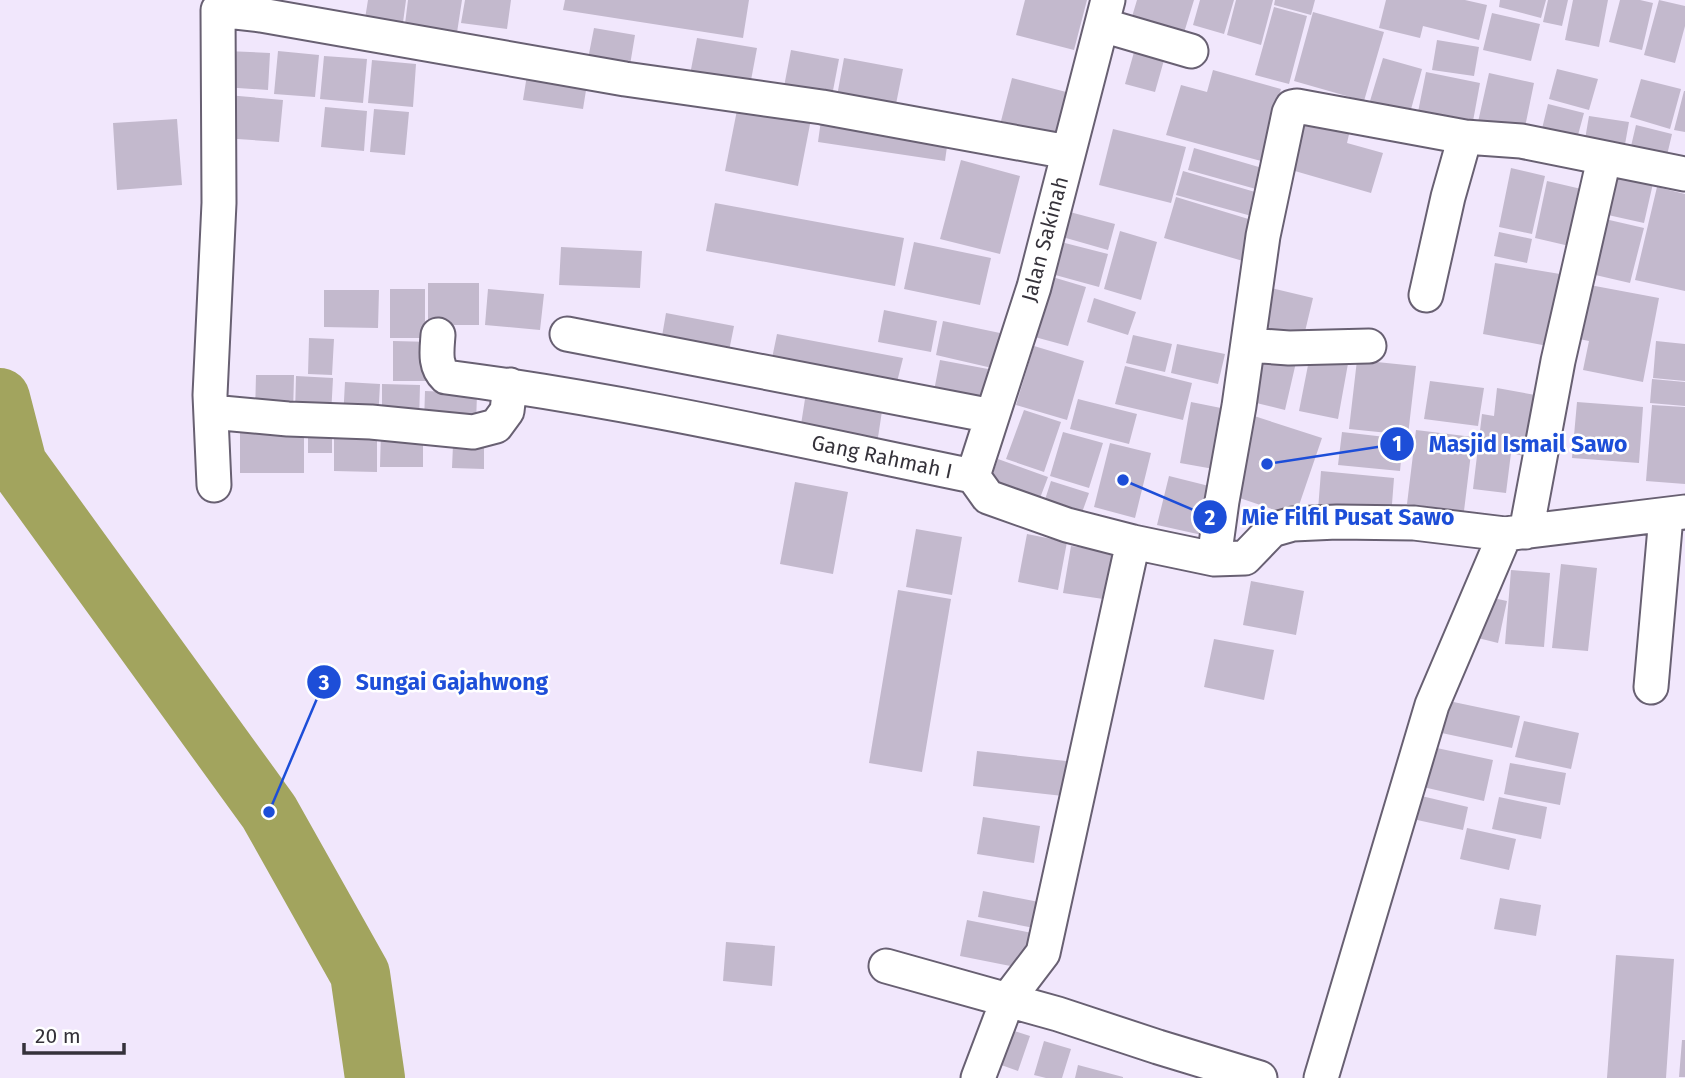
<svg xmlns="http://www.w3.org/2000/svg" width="1685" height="1078" viewBox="0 0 1685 1078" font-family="'Fira Sans',sans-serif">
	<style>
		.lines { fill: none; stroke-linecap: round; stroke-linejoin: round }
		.river { stroke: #a2a45e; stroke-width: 60 }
		.building { fill: #c3b9cd }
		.minor-casing { stroke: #686072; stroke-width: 37 }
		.minor { stroke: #fff; stroke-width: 33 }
		.labels { text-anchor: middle; stroke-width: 5; stroke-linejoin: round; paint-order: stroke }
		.street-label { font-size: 21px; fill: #35323a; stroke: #fff }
		.leader { fill: none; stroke: #1d4ed8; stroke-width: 2.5 }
		.callout-dot { fill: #1d4ed8; stroke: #fff; stroke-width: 2.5 }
		.mark-label { font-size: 21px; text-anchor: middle; font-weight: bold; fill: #fff }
		.callout-label { font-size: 23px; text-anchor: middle; font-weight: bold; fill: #1d4ed8; stroke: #fff; stroke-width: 5; stroke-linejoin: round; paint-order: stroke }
	</style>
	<rect width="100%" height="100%" fill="#f1e7fc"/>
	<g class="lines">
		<path class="river" d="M0,398L17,464L269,812L360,974L375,1078"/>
	</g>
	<path class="building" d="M368,0H406L402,30L364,25Z
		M408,0H462L456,39L404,32Z
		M465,0H511L507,29L461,23Z
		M565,0H749L743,38L563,10Z
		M1025,0H1087L1074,50L1016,35Z
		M1137,0H1194L1183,36L1131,20Z
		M1200,0H1234L1224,34L1193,25Z
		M1236,0H1273L1261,45L1227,35Z
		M1275,0H1315L1311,15L1274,5Z
		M1386,0H1465L1487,5L1479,40L1423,26L1420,38L1379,28Z
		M1500,0H1546L1541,18L1499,7Z
		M1548,0H1568L1562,26L1543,22Z
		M1573,0H1608L1599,47L1565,40Z
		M1620,0H1640L1653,3L1642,50L1609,42Z
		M1659,0L1685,6V26L1675,63L1644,55Z
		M1274,7L1307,16L1289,84L1255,75Z
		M1313,12L1384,32L1364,101L1294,81Z
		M1492,13L1540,24L1531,61L1483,50Z
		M594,28L635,35L629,71L587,64Z
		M697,38L757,48L749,91L689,80Z
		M1437,40L1479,47L1474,76L1432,70Z
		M1136,45L1166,53L1155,92L1125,84Z
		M791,50L839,59L831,101L783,92Z
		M226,51L270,53L268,90L223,87Z
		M278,51L319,55L315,97L274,94Z
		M324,56L367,59L363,103L320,99Z
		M844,58L903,69L893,119L835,107Z
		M1383,58L1422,69L1410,113L1370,101Z
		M372,60L416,64L413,107L368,103Z
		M1557,69L1598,79L1589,110L1549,99Z
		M1213,70L1281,89L1275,111L1272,164L1166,135L1181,85L1207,92Z
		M1426,72L1480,83L1471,132L1416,122Z
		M1489,73L1534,83L1524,132L1478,122Z
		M527,75L587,84L583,109L523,100Z
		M1012,78L1074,94L1063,136L1001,121Z
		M1641,79L1681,89L1670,129L1630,117Z
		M1684,91H1685V132L1674,130Z
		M227,95L283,100L279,142L223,138Z
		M739,100L812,114L798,186L725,171Z
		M1548,104L1584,113L1575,146L1540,137Z
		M325,107L367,111L364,151L321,147Z
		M374,109L409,112L405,155L370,152Z
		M822,113L949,132L945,161L818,142Z
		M1296,114L1350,130L1347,143L1383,153L1371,193L1281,167Z
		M1589,116L1629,122L1624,150L1584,145Z
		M177,119L182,185L117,190L113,123Z
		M1636,125L1672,134L1664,168L1628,159Z
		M1113,129L1186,147L1171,203L1099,185Z
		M1194,148L1269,170L1263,191L1188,170Z
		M961,160L1020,176L1000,254L940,239Z
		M1511,168L1545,176L1532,234L1499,227Z
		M1610,168L1654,179L1644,223L1599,213Z
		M1183,171L1262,194L1255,217L1176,195Z
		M1547,181L1590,191L1578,248L1535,238Z
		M1657,187L1685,194V291L1635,280Z
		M1176,197L1255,221L1243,261L1164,238Z
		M715,203L904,238L895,286L706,251Z
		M1066,211L1115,224L1108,250L1059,236Z
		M1605,219L1644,228L1630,283L1591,274Z
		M1120,231L1157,242L1141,300L1104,289Z
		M1499,232L1532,239L1527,263L1494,256Z
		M1057,241L1108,254L1099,287L1048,273Z
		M914,242L991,258L980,305L904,289Z
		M561,247L642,251L640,288L559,285Z
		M1495,263L1566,275L1553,347L1483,334Z
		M1049,276L1086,287L1068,346L1031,336Z
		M428,283H479V325H428Z
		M1579,283L1659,298L1643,382L1583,370L1589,341L1569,337Z
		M1263,286L1313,298L1302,344L1252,332Z
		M390,289H425V338H390Z
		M488,289L544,294L540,330L485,325Z
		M324,290H379L378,328L324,327Z
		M1094,298L1136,312L1128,335L1087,322Z
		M884,310L937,321L931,352L878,342Z
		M666,313L734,326L727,361L660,348Z
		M943,321L1000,333L992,368L936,355Z
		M777,334L903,358L896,386L770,368Z
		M1133,335L1172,344L1165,372L1126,363Z
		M309,338L334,339L332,375L308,374Z
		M393,341L433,342L432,381H393Z
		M1656,341L1685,344V381L1653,378Z
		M1177,344L1225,354L1218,384L1171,373Z
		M1034,346L1084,361L1067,420L1016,405Z
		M1260,349L1297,358L1285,410L1248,401Z
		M1311,350L1349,358L1338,419L1299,411Z
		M940,360L988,369L980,410L932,401Z
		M1357,360L1416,366L1408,435L1349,429Z
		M1125,366L1192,383L1183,420L1115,404Z
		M256,375H294L293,415L255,414Z
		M296,376L333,378L331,415L295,414Z
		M1652,379L1685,382V406L1650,403Z
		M1430,381L1484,388L1478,426L1424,419Z
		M345,382L380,384L378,421L343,419Z
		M382,384L420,385L419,422L382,421Z
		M1497,388L1541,396L1532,458L1511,453L1506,493L1473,489L1482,414L1494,416Z
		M425,391L477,393L476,425L424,424Z
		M805,399L882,411L877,444L800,431Z
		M1078,399L1137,414L1129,444L1070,429Z
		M1191,402L1236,411L1225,471L1180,463Z
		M1577,402L1643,407L1639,463L1572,458Z
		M1652,405L1685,407V484L1646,481Z
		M1024,410L1061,422L1044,472L1006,459Z
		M1251,415L1322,438L1295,517L1225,493Z
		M240,424H304V473H240Z
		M1416,430L1473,437L1464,511L1407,504Z
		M308,431H332V453H308Z
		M381,431L423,432V467H380Z
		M1063,432L1103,443L1089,488L1050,476Z
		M1342,432L1403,439L1400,471L1338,465Z
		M334,433L377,434V472L334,471Z
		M1110,443L1151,453L1135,518L1094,507Z
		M453,445H484V469L452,468Z
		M998,459L1048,477L1037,506L988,487Z
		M1321,471L1394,478L1391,517L1318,510Z
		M1169,476L1213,487L1202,535L1157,525Z
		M1051,481L1089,493L1079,521L1042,509Z
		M795,482L848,492L833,574L780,564Z
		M916,529L962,537L952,595L906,587Z
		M1027,534L1067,542L1058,590L1018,582Z
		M1071,546L1118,553L1110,600L1063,593Z
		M1561,564L1597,568L1588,651L1552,648Z
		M1511,570L1550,573L1544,647L1505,644Z
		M1251,581L1304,591L1296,635L1243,625Z
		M898,590L951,599L922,772L869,763Z
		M1484,596L1507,601L1498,643L1474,637Z
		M1214,639L1274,650L1264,700L1204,687Z
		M1444,700L1520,716L1512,748L1437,732Z
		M1524,721L1579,733L1571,769L1515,757Z
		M1432,747L1493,760L1484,801L1423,787Z
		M977,751L1066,761L1063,796L973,786Z
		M1510,763L1566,773L1560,805L1504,794Z
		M1413,794L1468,807L1463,830L1408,818Z
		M1499,797L1547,807L1541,839L1492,829Z
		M983,817L1040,826L1034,863L977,854Z
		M1467,828L1516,839L1509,870L1460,859Z
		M983,891L1039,902L1034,928L978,917Z
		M1500,898L1541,905L1536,936L1494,929Z
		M967,920L1032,933L1025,969L960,956Z
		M726,942L775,946L772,986L723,981Z
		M1616,955L1674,959L1666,1078H1607Z
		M1002,1027L1030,1036L1018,1071L990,1061Z
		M1682,1040H1685V1077H1679Z
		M1044,1041L1071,1049L1062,1078H1046L1034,1075Z
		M1078,1065L1123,1077V1078H1075Z"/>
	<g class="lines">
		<g class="minor-casing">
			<path id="minor" d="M1102,25L1191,51
				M1426,295L1448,197L1465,137
				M567,334L992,416
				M438,335C437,350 434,366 446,377C623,400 798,440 973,476L988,497L1067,525L1133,542L1214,559L1245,558L1272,530L1293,524L1337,522L1414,523L1505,534
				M1248,345L1289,348L1369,346
				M211,412L288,419L371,422L473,432L496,426L507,411L510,385
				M973,476L1034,287L1108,0
				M214,485L210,395L219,203L218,10L261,15L625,79L822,107L1068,152
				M1526,532L1558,361L1604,159
				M1214,559L1222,501L1239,406L1263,236L1289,113L1292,107L1297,106L1465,137L1521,141L1685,174
				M1651,687L1666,516
				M886,966L1058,1014L1158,1047L1260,1078
				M978,1078L1008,999L1043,953L1133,542
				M1321,1078L1432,705L1505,534L1685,512"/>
		</g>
		<use href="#minor" class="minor"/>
	</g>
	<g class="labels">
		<g class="street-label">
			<text transform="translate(1045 239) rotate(-75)" y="7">Jalan Sakinah</text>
			<text transform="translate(882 457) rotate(12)" y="7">Gang Rahmah I</text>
		</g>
	</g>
	<path class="leader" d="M1267 464L1397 444M1123 480L1210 517M269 812L324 682"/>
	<g class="callout-dot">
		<circle cx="1267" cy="464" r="7"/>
		<circle cx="1123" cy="480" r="7"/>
		<circle cx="269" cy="812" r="7"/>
		<circle cx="1397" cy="444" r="18"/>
		<circle cx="1210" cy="517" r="18"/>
		<circle cx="324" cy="682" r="18"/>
	</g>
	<g class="mark-label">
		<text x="1397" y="451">1</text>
		<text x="1210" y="525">2</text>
		<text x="324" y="690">3</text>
	</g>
	<g class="callout-label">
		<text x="1528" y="452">Masjid Ismail Sawo</text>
		<text x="1348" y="525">Mie Filfil Pusat Sawo</text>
		<text x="452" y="690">Sungai Gajahwong</text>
	</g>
	<path d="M24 1043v10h100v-10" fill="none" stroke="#35323a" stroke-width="3.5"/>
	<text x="35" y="1043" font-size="21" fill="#35323a" stroke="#ffffff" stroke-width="5" paint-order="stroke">20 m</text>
</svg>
